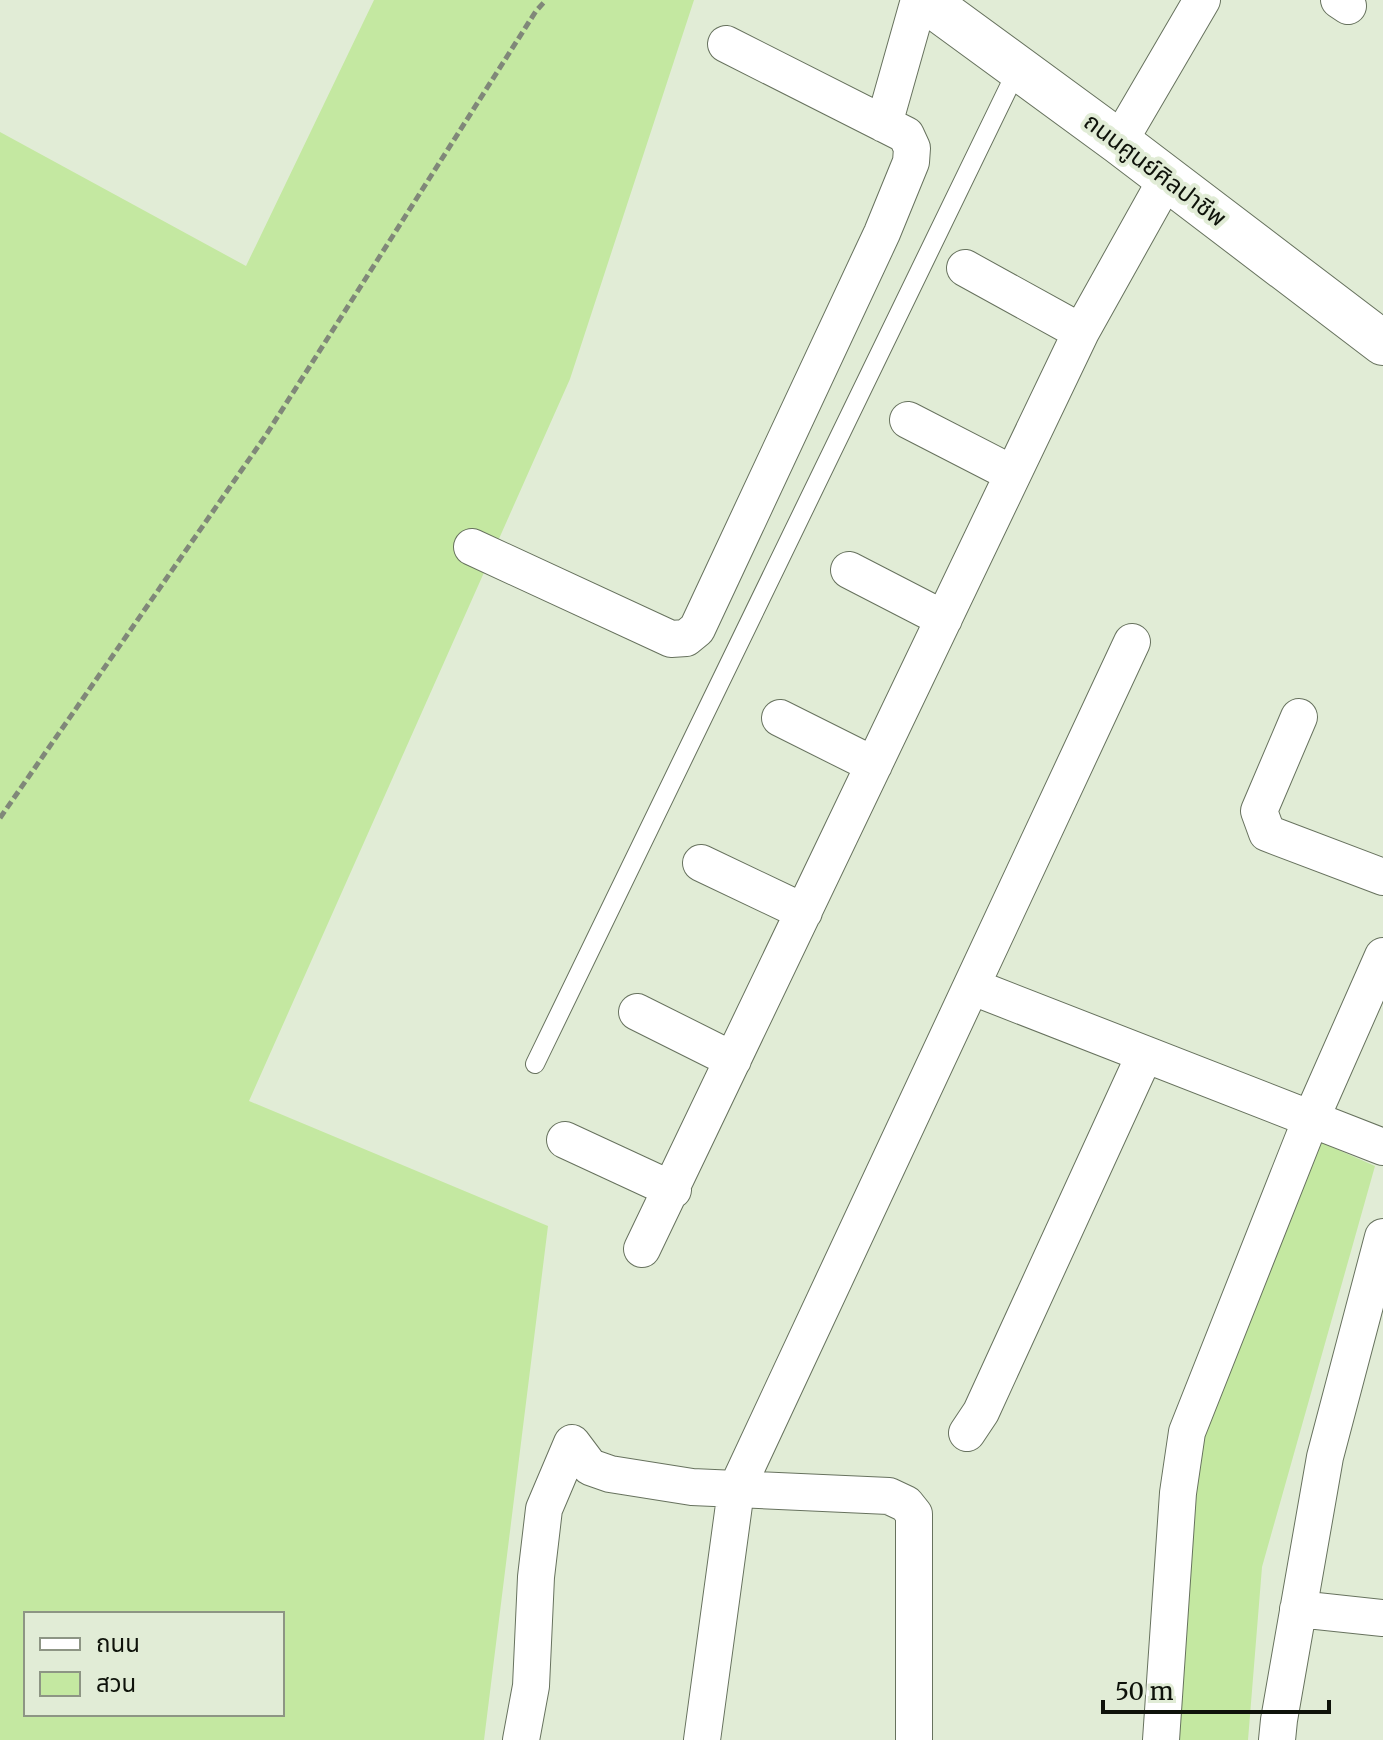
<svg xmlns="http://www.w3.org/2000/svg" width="1383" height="1740" viewBox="0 0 1383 1740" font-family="Merriweather,'Noto Sans Thai',serif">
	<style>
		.green { fill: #c4e8a1; fill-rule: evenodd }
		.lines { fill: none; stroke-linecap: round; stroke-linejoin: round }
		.lane-casing { stroke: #67725e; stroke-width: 20 }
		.street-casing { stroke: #67725e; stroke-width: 38 }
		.secondary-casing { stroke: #67725e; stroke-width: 46 }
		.path { stroke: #808879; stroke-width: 5; stroke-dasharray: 8 4; stroke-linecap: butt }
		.lane { stroke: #fff; stroke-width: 18 }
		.street { stroke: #fff; stroke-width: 36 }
		.secondary { stroke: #fff; stroke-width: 44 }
		.labels { text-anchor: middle; stroke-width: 8; stroke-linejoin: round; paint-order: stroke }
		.street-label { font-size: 24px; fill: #0e120a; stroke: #e1ecd6 }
	</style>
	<rect width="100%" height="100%" fill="#e1ecd6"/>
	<path class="green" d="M374,0H694L570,379L249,1101L548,1226L484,1740H0V132L246,266ZM26,1614H282V1714H26Z
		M1318,1141L1375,1166L1262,1567L1248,1740H1172L1202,1419Z"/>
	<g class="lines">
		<g class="lane-casing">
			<path id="lane" d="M535,1064L1018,68"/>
		</g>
		<g class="street-casing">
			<path id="street" d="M1339,0L1348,6
				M884,124L919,0
				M1119,142L1202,0
				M965,268L1081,332
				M908,420L1013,474
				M472,547L671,639L686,638L697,629L882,233L911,162L912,148L906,135L726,44
				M849,570L944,619
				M1299,717L1259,811L1267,833L1383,877
				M780,718L874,765
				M701,863L804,912
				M973,987L1383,1147
				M637,1012L733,1060
				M565,1140L673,1190
				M642,1249L1081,332L1167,178
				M967,1433L981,1412L1145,1054
				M1298,1609L1383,1618
				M521,1740L531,1686L536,1577L544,1509L572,1443L590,1467L610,1474L692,1487L889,1496L906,1504L914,1514V1740
				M702,1740L736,1490L1132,642
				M1161,1740L1178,1493L1187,1432L1311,1119L1383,956
				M1277,1740L1279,1720L1325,1457L1383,1237"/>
		</g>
		<g class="secondary-casing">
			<path id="secondary" d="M925,0L1119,142L1383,343"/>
		</g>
		<path class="path" d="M0,818L266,435L536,11L546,0"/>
		<use href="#lane" class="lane"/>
		<use href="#street" class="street"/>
		<use href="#secondary" class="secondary"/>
	</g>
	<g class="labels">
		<g class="street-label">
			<text transform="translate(1155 170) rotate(37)" y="8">ถนนศูนย์ศิลปาชีพ</text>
		</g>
	</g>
	<rect x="24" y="1612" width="260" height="104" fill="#e1ecd6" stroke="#8d9584" stroke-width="2"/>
	<rect x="40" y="1638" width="40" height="12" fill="#ffffff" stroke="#8d9584" stroke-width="2"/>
	<text x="96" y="1652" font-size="24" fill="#0e120a">ถนน</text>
	<rect x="40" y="1672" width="40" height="24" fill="#c4e8a1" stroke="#8d9584" stroke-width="2"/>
	<text x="96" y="1692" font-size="24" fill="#0e120a">สวน</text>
	<path d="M1103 1700v12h226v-12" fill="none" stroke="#0e120a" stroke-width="4"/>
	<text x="1115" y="1700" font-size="24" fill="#0e120a" stroke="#e1ecd6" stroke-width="6" paint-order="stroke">50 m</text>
</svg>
